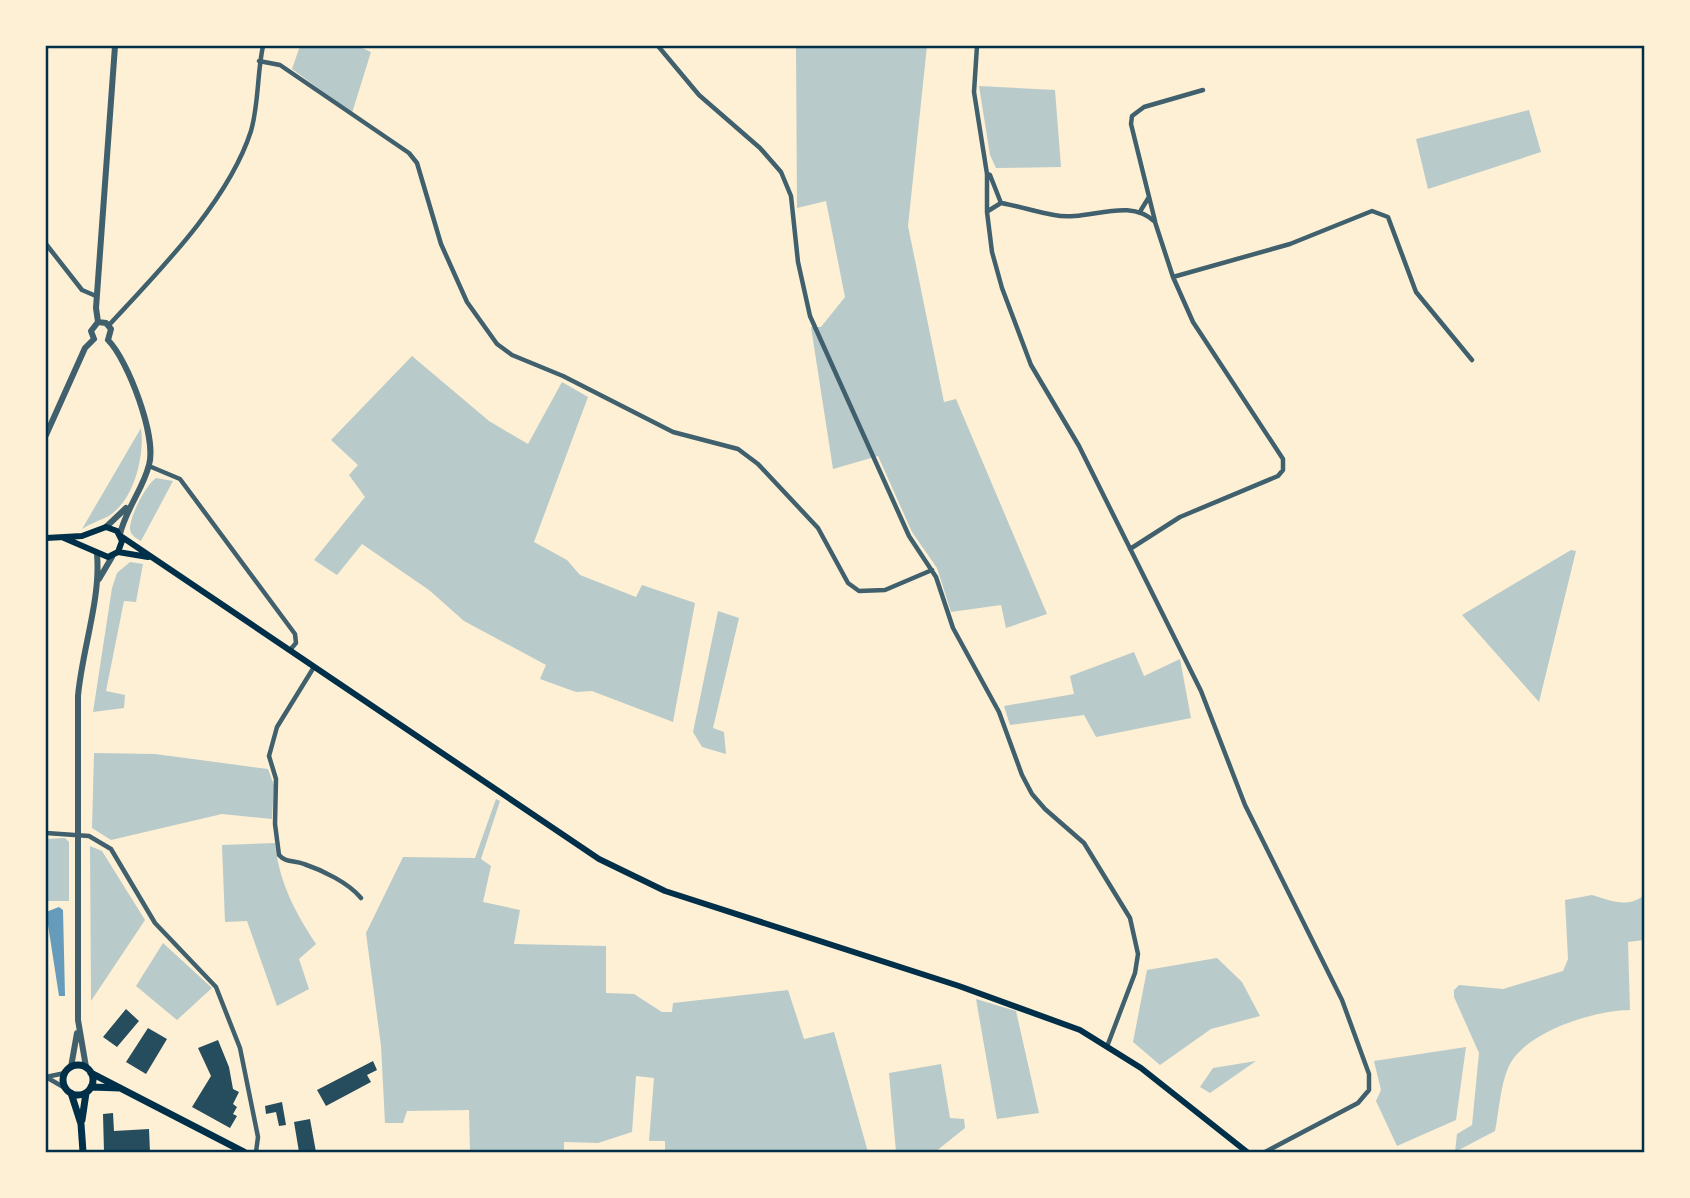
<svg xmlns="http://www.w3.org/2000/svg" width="1690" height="1198" viewBox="0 0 1690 1198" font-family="Quicksand,sans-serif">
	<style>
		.green { fill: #b9caca }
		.water { fill: #669bbc }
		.building { fill: #264d5e }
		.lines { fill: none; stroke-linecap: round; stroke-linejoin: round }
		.minor { stroke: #3f606c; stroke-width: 4.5 }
		.tertiary { stroke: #3f606c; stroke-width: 6 }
		.secondary { stroke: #003049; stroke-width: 6 }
		.primary { stroke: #003049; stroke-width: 7 }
		.neatline { fill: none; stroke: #003049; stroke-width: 2.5 }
	</style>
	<rect width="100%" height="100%" fill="#fdf0d5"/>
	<path class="green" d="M300,46H358L371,52L352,113L292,69Z
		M796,46H927L908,226L944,402L956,399L1047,614L1006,628L1001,605L951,612L937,568L912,532L878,456L833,469L811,327H821L845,297L826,201L797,208Z
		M979,86L1055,90L1061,167L996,168L990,155Z
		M1529,110L1541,152L1428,189L1416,139Z
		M412,356L489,421L528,444L562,382L588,397L534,542L567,560L580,575L636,597L642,585L695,603L673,722L592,691L576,692L540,679L546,665L464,621L429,590L362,544L337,575L314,560L365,497L349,475L358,465L331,440Z
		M141,428C145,455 134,502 107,517C98,521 90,524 82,529Z
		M156,478L173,481L141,541C136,538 131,536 130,529C130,516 145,486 156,478Z
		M1571,550L1576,551L1539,702L1462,615Z
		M130,562L143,564L136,602L124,601L106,691L125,695L124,708L93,712L112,588L117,573Z
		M718,611L739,618L713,728L724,732L726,754L702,747L693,732Z
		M1134,652L1144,676L1180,659L1191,718L1096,737L1084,715L1010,725L1004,706L1074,694L1070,676Z
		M94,753L155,754L268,769L274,785L272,819L222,814L111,840L92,828Z
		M496,799L500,801L481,859L491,866L483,902L520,910L514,944L606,946V993L634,994L662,1012H672L673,1003L788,990L804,1039L834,1032L868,1152H665V1141H649L654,1078L636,1076L632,1132L598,1143L564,1142V1152H470L469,1110L407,1111L403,1123H385L381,1046L366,933L403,857L475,858Z
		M65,838L69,842V901H46V839Z
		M275,843C279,882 295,912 316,944L299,959L309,989L277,1006L247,921L225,922L222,845Z
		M90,846L102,851L145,920L91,1001Z
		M1592,895C1609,900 1626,908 1642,897L1644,900V940L1628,942L1630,1010C1595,1010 1523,1032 1508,1068C1500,1087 1499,1112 1495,1131L1455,1152L1457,1134L1472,1125L1479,1053L1454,997V990L1459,985L1503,989L1563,971L1568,959L1565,900Z
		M163,943L212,988L177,1020L136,986Z
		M1217,958L1242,982L1260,1016L1211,1029L1160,1065L1133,1042L1147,970Z
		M976,999L1016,1011L1039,1113L997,1119Z
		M1466,1047L1456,1120L1397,1146L1376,1101L1381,1090L1374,1061Z
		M1256,1061L1210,1093L1200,1087L1213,1068Z
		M941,1064L950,1118L964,1119L965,1128L935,1152H896L889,1073Z"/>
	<path class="water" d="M59,907L63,910L65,996H59L46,912Z"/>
	<path class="building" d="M126,1009L139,1021L117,1047L103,1037Z
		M148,1028L167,1039L146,1074L126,1062Z
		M218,1040L229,1067L233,1089L239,1092L233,1104L237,1107L233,1114L237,1116L230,1128L192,1107L211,1076L198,1048Z
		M373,1061L377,1070L367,1075L371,1082L326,1106L317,1090Z
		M282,1102L286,1125L279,1126L276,1112L266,1114L265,1106Z
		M113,1113L114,1131L149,1129L150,1152H104L103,1114Z
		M310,1119L316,1152H299L294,1122Z"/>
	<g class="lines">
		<path class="minor" d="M658,46L699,95L760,148L781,172L791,196L798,262L810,316L909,536L936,577L953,628L999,712L1022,775L1032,794L1045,809L1084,843L1130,918L1138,954L1135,973L1108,1044
			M977,46L974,92L987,174V212L992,252L1002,288L1031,365L1079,446L1201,691L1245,805L1342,1000L1369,1074V1090L1358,1103L1265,1152
			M259,61L280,65L409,153L417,163L441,244L467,302L497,344L512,355L563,376L673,432L738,449L758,464L818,528L848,583L859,591L885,590L932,570
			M987,174L990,175L1001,203
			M1141,210L1149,197
			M988,211L1001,203C1019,206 1036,212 1054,215C1088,222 1128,196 1155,222L1173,277L1193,322L1283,459V470L1278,476L1180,517L1130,549
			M1155,221L1131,124L1132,116L1144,107L1203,90
			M46,244L82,290L96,296
			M1173,277L1290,244L1372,211L1388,217L1416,292L1472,360
			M109,325C159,271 228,202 251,131C259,103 257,73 263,46
			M149,466L180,479L295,634L296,643L290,650
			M314,667L277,727L269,756L276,779L275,824L279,855C286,863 294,860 304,864C322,870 349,883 361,898
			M46,833L89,836L111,849L155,923L216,987L240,1048L258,1137L256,1152
			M46,1077L65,1088
			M46,1077L65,1073"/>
		<path class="tertiary" d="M98,322L96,308L115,46
			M98,322L106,323L111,329L108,340
			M94,339L91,331L98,322
			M108,340C128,360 157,437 149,465C143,489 126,509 120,534
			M46,435L85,348L94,339
			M106,527L126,508
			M99,579L112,557
			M71,1067L77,1033
			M86,1067L78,1020V696C82,650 101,599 97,554"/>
		<path class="secondary" d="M122,537L599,859L665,891L959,986L1080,1030L1141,1068L1247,1152
			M46,538L82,536L106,527L117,531L122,541L118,552L108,557L64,538
			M118,552L148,557"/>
		<path class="primary" d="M63 1080a15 15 0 1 1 30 0a15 15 0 1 1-30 0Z
			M91,1073L244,1152
			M91,1087L120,1088
			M71,1093L81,1124L83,1152
			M82,1120L86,1093"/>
	</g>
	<rect width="1690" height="1198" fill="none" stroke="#fdf0d5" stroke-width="94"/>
	<rect x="47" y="47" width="1596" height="1104" class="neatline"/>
</svg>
